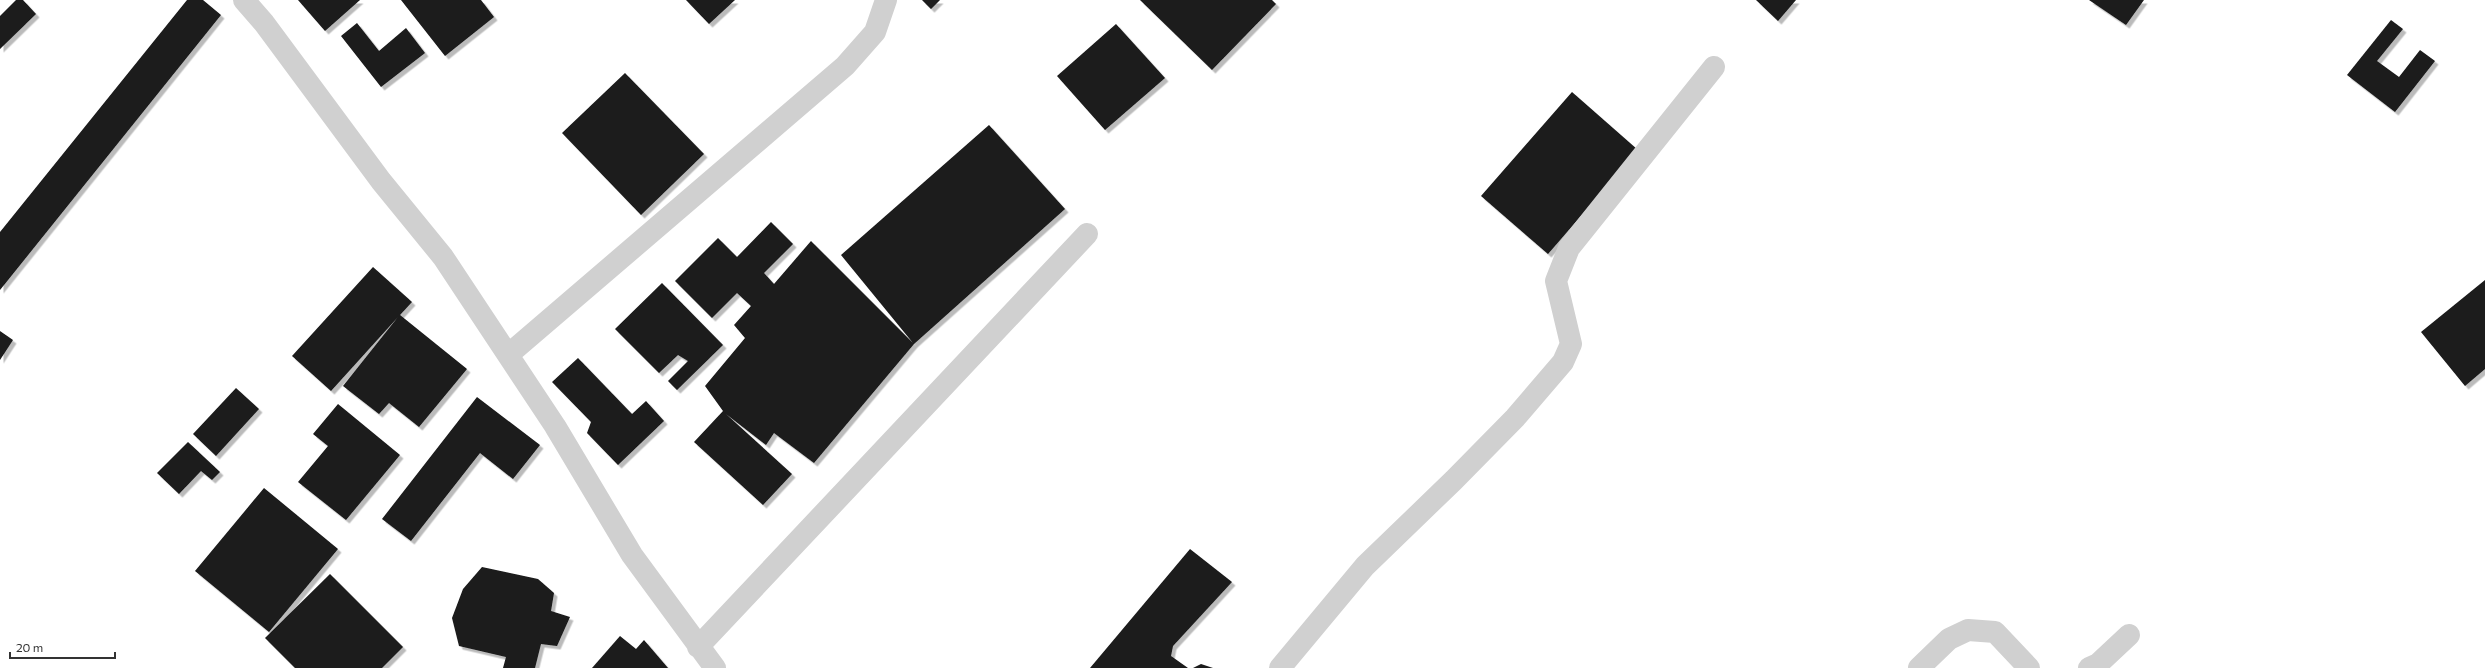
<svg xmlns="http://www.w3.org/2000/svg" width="2485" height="668" viewBox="0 0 2485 668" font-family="Commissioner,sans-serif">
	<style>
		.building { fill: #1a1a1a; filter: url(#shadow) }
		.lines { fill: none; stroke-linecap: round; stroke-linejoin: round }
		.minor { stroke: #d0d0d0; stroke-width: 22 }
	</style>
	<defs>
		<filter id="shadow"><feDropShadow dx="3.5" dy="3.5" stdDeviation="0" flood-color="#0004"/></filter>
	</defs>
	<rect width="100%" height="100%" fill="#fff"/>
	<path class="building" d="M16,0H23L36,14L0,49V16Z
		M187,0H203L221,15L0,290V232Z
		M298,0H360L325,31Z
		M401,0H481L494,17L445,56Z
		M686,0H735L709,24Z
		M922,0H940L931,9Z
		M1140,0H1272L1276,4L1212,70Z
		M1756,0H1796L1778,21Z
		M2089,0H2144L2126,25Z
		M2391,20L2403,29L2377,61L2399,77L2420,50L2435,61L2395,112L2347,75Z
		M357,23L379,51L406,28L425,53L381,87L341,36Z
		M1116,24L1165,78L1105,130L1057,76Z
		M625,73L704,154L641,215L562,133Z
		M1572,92L1638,150L1548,254L1481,196Z
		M989,125L1065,209L914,344L814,463L774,433L766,445L726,414L792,474L763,505L694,442L723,411L705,386L745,338L734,325L751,306L737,293L712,318L675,281L718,238L737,257L771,222L793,244L764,273L774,284L811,241L913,343L841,255Z
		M373,267L412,302L400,315L467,369L419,427L389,403L379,414L343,386L398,317L331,391L292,356Z
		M2485,280V369L2465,386L2421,332Z
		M662,283L723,345L677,390L668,381L688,361L678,355L659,373L615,329Z
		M0,331L13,340L0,360Z
		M578,358L632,414L646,401L664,421L618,465L587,433L591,422L552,382Z
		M236,388L259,409L216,456L193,434Z
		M477,397L540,445L513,479L480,453L411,541L382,519Z
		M338,404L400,455L346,520L298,482L328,446L313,434Z
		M188,442L220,472L212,480L201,471L179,494L157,473Z
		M264,488L338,549L269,632L195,571Z
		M1190,549L1232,582L1173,646L1171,656L1188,668H1090Z
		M482,567L538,579L554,593L551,611L570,617L557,646L541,644L535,668H503L506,657L459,646L452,618L463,589Z
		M330,574L403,647L382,668H295L265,638Z
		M620,636L636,649L644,640L668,668H592Z
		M1201,664L1213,668H1193Z"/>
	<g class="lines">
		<path class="minor" d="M244,0L264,23L381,181L443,257L555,426L632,555L715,668
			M508,355L845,66L875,32L886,0
			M698,647L1087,234
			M1280,668L1365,566L1454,480L1515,418L1563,362L1571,344L1556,281L1569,248L1714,67
			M1919,668L1949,639L1968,630L1995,632L2029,668
			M2089,668L2098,664L2129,635"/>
	</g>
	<path d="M10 652v6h105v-6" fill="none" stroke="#333333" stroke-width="2"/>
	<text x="16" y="652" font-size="12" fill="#333333" stroke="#ffffff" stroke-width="3" paint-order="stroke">20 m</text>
</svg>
